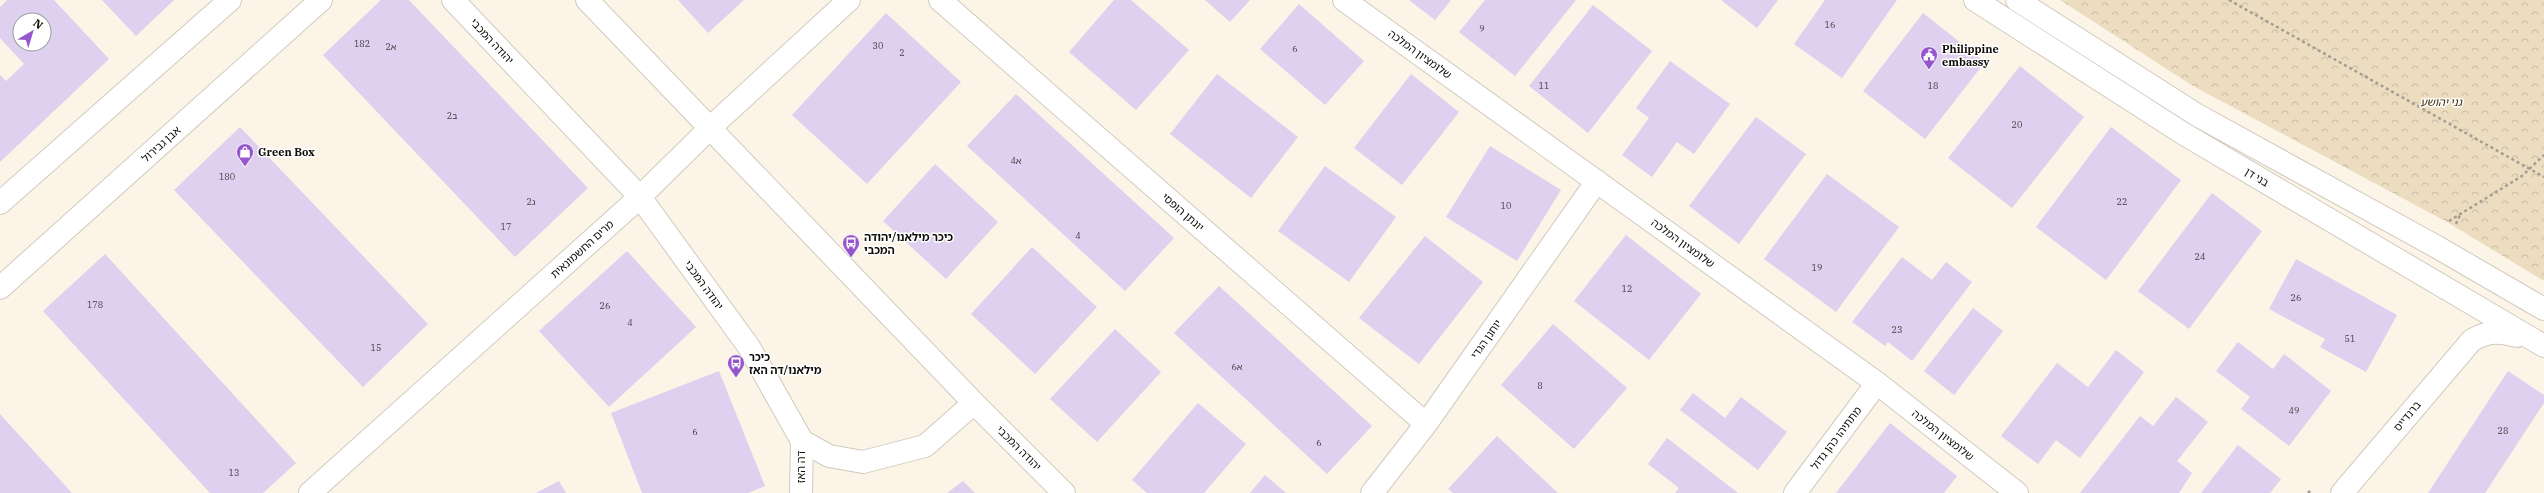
<svg xmlns="http://www.w3.org/2000/svg" width="2544" height="493" viewBox="0 0 2544 493" font-family="'IBM Plex Serif','Noto Sans Hebrew',serif">
	<style>
		.forest { fill: url(#forest-crowns) }
		.building { fill: #ded0ee; fill-rule: evenodd }
		.lines { fill: none; stroke-linecap: round; stroke-linejoin: round }
		.street-casing { stroke: #d1cabe; stroke-width: 24 }
		.secondary-casing { stroke: #d1cabe; stroke-width: 24 }
		.path { stroke: #a39e94; stroke-width: 2.5; stroke-dasharray: 3 3; stroke-linecap: butt }
		.street { stroke: #fff; stroke-width: 22 }
		.secondary { stroke: #fff; stroke-width: 22 }
		.labels { text-anchor: middle; stroke-width: 3; stroke-linejoin: round; paint-order: stroke }
		.number-label { font-size: 9px; fill: #433e42 }
		.street-label { font-size: 11px; fill: #0f0d09; stroke: #fff }
		.poi-label { font-size: 11px; font-weight: bold; fill: #0f0d09; stroke: #fff; text-anchor: start }
		.park-label { font-size: 11px; font-style: italic; fill: #3a2801; stroke: #fff }
	</style>
	<defs>
		<pattern id="forest-crowns" width="20" height="18" patternUnits="userSpaceOnUse"><rect width="20" height="18" fill="#ecdcc0"/><path d="M2 6a3 3 0 1 1 6 0M12 15a3 3 0 1 1 6 0" fill="none" stroke="#c9bca4"/></pattern>
	</defs>
	<rect width="100%" height="100%" fill="#fbf4e7"/>
	<path class="forest" d="M2060,0H2544V281L2447,222L2193,86Z"/>
	<path class="building" d="M7,0H54L109,59L0,162V75L6,81L24,64L0,38V7ZM20,20H44V44H20Z
		M102,0H174L136,36Z
		M381,0H409L588,188L515,257L323,55Z
		M678,0H744L708,33Z
		M1114,0H1131L1189,50L1136,110L1069,52Z
		M1205,0H1250L1230,22Z
		M1409,0H1451L1435,20Z
		M1485,0H1576L1515,76L1459,32Z
		M1721,0H1778L1757,28Z
		M1825,0H1897L1842,78L1794,44Z
		M1299,4L1364,61L1325,105L1260,49Z
		M1593,5L1652,51L1588,133L1529,86Z
		M886,13L961,82L867,184L792,115Z
		M1923,13L1985,62L1925,139L1863,91Z
		M1670,61L1730,104L1694,154L1677,142L1652,177L1622,155L1649,118L1636,108Z
		M2020,66L2084,117L2012,208L1948,158Z
		M1217,74L1298,137L1251,198L1170,134Z
		M1411,74L1459,112L1402,185L1354,148Z
		M1016,94L1174,238L1125,291L967,146Z
		M1756,117L1806,154L1739,244L1689,206Z
		M240,127L428,324L363,387L174,190Z
		M2111,127L2181,180L2106,280L2036,227Z
		M1490,146L1561,190L1517,261L1446,217Z
		M935,164L998,222L946,279L883,221Z
		M1325,166L1396,217L1349,282L1278,231Z
		M1827,174L1899,227L1836,312L1764,259Z
		M2212,193L2262,231L2189,329L2138,291Z
		M1626,235L1701,294L1649,360L1574,301Z
		M1425,236L1483,282L1419,364L1359,318Z
		M1032,247L1097,307L1035,374L971,314Z
		M627,251L696,327L609,407L539,331Z
		M105,254L296,463L263,493H210L43,311Z
		M1902,257L1932,280L1946,262L1972,282L1912,361L1888,342L1885,346L1852,322Z
		M2296,259L2397,315L2366,372L2320,347L2325,339L2269,309Z
		M1219,286L1372,426L1327,474L1174,333Z
		M1973,308L2003,331L1954,395L1924,371Z
		M1553,324L1627,388L1574,449L1501,385Z
		M1115,329L1161,372L1097,442L1050,399Z
		M2238,342L2273,369L2284,354L2331,391L2289,446L2241,409L2250,397L2216,371Z
		M2116,350L2144,372L2080,458L2056,440L2038,464L2001,436L2057,363L2088,387Z
		M719,371L765,486L748,493H642L611,413Z
		M2508,371L2544,395V403L2485,493H2428Z
		M1693,393L1725,418L1741,397L1787,432L1758,470L1680,410Z
		M2176,397L2208,422L2177,461L2192,473L2179,493H2080L2140,416L2153,426Z
		M1198,403L1246,444L1204,493H1147L1132,480Z
		M0,414L72,493H0Z
		M1890,423L1957,476L1944,493H1836Z
		M1497,436L1558,493H1453L1448,489Z
		M1667,438L1738,493H1675L1679,488L1648,464Z
		M2238,445L2281,479L2270,493H2201Z
		M1265,475L1286,493H1250Z
		M559,481L566,493H536Z
		M963,481L975,493H947Z"/>
	<g class="lines">
		<g class="street-casing">
			<path id="street" d="M940,0L1426,424
				M1344,0L1877,383L2017,493
				M1975,0L2184,134L2544,346
				M2017,0L2197,115L2437,247L2544,309
				M310,493L640,197L711,127L849,0
				M801,493L802,441
				M1372,493L1426,424L1597,181
				M1795,493L1877,383
				M2342,493L2472,340C2489,331 2499,331 2517,336"/>
		</g>
		<g class="secondary-casing">
			<path id="secondary" d="M453,0L640,197L749,347L802,441L829,456L863,462L925,446L974,403
				M587,0L974,403L1064,493
				M0,203L230,0
				M0,288L321,0"/>
		</g>
		<path class="path" d="M2229,0L2544,177
			M2449,221L2522,176L2544,155
			M2456,224L2460,215
			M2308,493L2312,489"/>
		<use href="#street" class="street"/>
		<use href="#secondary" class="secondary"/>
	</g>
	<defs>
		<g id="civic-pin" transform="scale(0.9)"><path d="M0 17L-7.5 6A9.5 9.5 0 1 1 7.5 6Z" fill="#9656cc" stroke="#fff"/><path d="M-.6-6.5H3V-4.5H.6V-3L4-1V1h2V6H-6V1h2V-1L-.6-3ZM-1.2 2.5V6h2.4V2.5Z" fill="#fff"/></g>
		<g id="shop-pin" transform="scale(0.9)"><path d="M0 17L-7.5 6A9.5 9.5 0 1 1 7.5 6Z" fill="#9656cc" stroke="#fff"/><path d="M-5-2.5h2.3a2.7 3.5 0 0 1 5.4 0H5L5.5 6h-11ZM-1.5-2.5h3a1.5 2.3 0 0 0-3 0Z" fill="#fff"/></g>
		<g id="bus-pin" transform="scale(0.9)"><path d="M0 17L-7.5 6A9.5 9.5 0 1 1 7.5 6Z" fill="#9656cc" stroke="#fff"/><path d="M-5-6H5V4H4V6H2V4H-2V6H-4V4H-5ZM-3.5-4V0h7V-4ZM-3.5 1.2v1.5H-2V1.2ZM2 1.2v1.5H3.5V1.2Z" fill="#fff"/></g>
	</defs>
	<g fill-rule="evenodd">
		<use href="#civic-pin" x="1929" y="55"/>
		<use href="#shop-pin" x="245" y="152"/>
		<use href="#bus-pin" x="851" y="243"/>
		<use href="#bus-pin" x="736" y="363"/>
	</g>
	<g class="labels">
		<g class="number-label">
			<text x="1830" y="28">16</text>
			<text x="1482" y="32">9</text>
			<text x="362" y="47">182</text>
			<text x="878" y="49">30</text>
			<text x="391" y="50">2א</text>
			<text x="1295" y="52">6</text>
			<text x="902" y="56">2</text>
			<text x="1544" y="89">11</text>
			<text x="1933" y="89">18</text>
			<text x="452" y="119">2ב</text>
			<text x="2017" y="128">20</text>
			<text x="1016" y="164">4א</text>
			<text x="227" y="180">180</text>
			<text x="531" y="205">2ג</text>
			<text x="2122" y="205">22</text>
			<text x="1506" y="209">10</text>
			<text x="506" y="230">17</text>
			<text x="1078" y="239">4</text>
			<text x="2200" y="260">24</text>
			<text x="1817" y="271">19</text>
			<text x="1627" y="292">12</text>
			<text x="2296" y="301">26</text>
			<text x="95" y="308">178</text>
			<text x="605" y="309">26</text>
			<text x="630" y="326">4</text>
			<text x="1897" y="333">23</text>
			<text x="2350" y="342">51</text>
			<text x="376" y="351">15</text>
			<text x="1237" y="370">6א</text>
			<text x="1540" y="389">8</text>
			<text x="2294" y="414">49</text>
			<text x="2503" y="434">28</text>
			<text x="695" y="435">6</text>
			<text x="1319" y="446">6</text>
			<text x="234" y="476">13</text>
		</g>
		<g class="street-label">
			<text transform="translate(492 41) rotate(47)" y="4">יהודה המכבי</text>
			<text transform="translate(1420 54) rotate(36)" y="4">שלומציון המלכה</text>
			<text transform="translate(161 144) rotate(-42)" y="4">אבן גבירול</text>
			<text transform="translate(2257 177) rotate(31)" y="4">בני דן</text>
			<text transform="translate(1183 212) rotate(41)" y="4">יונתן הופסי</text>
			<text transform="translate(1683 243) rotate(36)" y="4">שלומציון המלכה</text>
			<text transform="translate(582 249) rotate(-42)" y="4">מרים החשמונאית</text>
			<text transform="translate(704 285) rotate(54)" y="4">יהודה המכבי</text>
			<text transform="translate(1486 339) rotate(-55)" y="4">יוחנן הגדי</text>
			<text transform="translate(2407 416) rotate(-50)" y="4">ברנדייס</text>
			<text transform="translate(1943 435) rotate(38)" y="4">שלומציון המלכה</text>
			<text transform="translate(1836 438) rotate(-53)" y="4">מתתיהו כהן גדול</text>
			<text transform="translate(1019 448) rotate(45)" y="4">יהודה המכבי</text>
			<text transform="translate(801 467) rotate(-90)" y="4">דה האז</text>
		</g>
		<g class="poi-label">
			<text x="1942" y="53">Philippine<tspan x="1942" dy="13">embassy</tspan></text>
			<text x="258" y="156">Green Box</text>
			<text x="864" y="241">כיכר מילאנו/יהודה<tspan x="864" dy="13">המכבי</tspan></text>
			<text x="749" y="361">כיכר<tspan x="749" dy="13">מילאנו/דה האז</tspan></text>
		</g>
		<g class="park-label">
			<text x="2441" y="106">גני יהושע</text>
		</g>
	</g>
	<g transform="translate(32 32) rotate(38)"><circle r="19" fill="#ffffff" stroke="#9f9e9d"/>
	<path d="M0-3L7 15L0 10L-7 15Z" fill="#9656cc"/>
	<text y="-6" font-size="11" font-weight="bold" text-anchor="middle" fill="#0f0d09">N</text>
	</g>
</svg>
